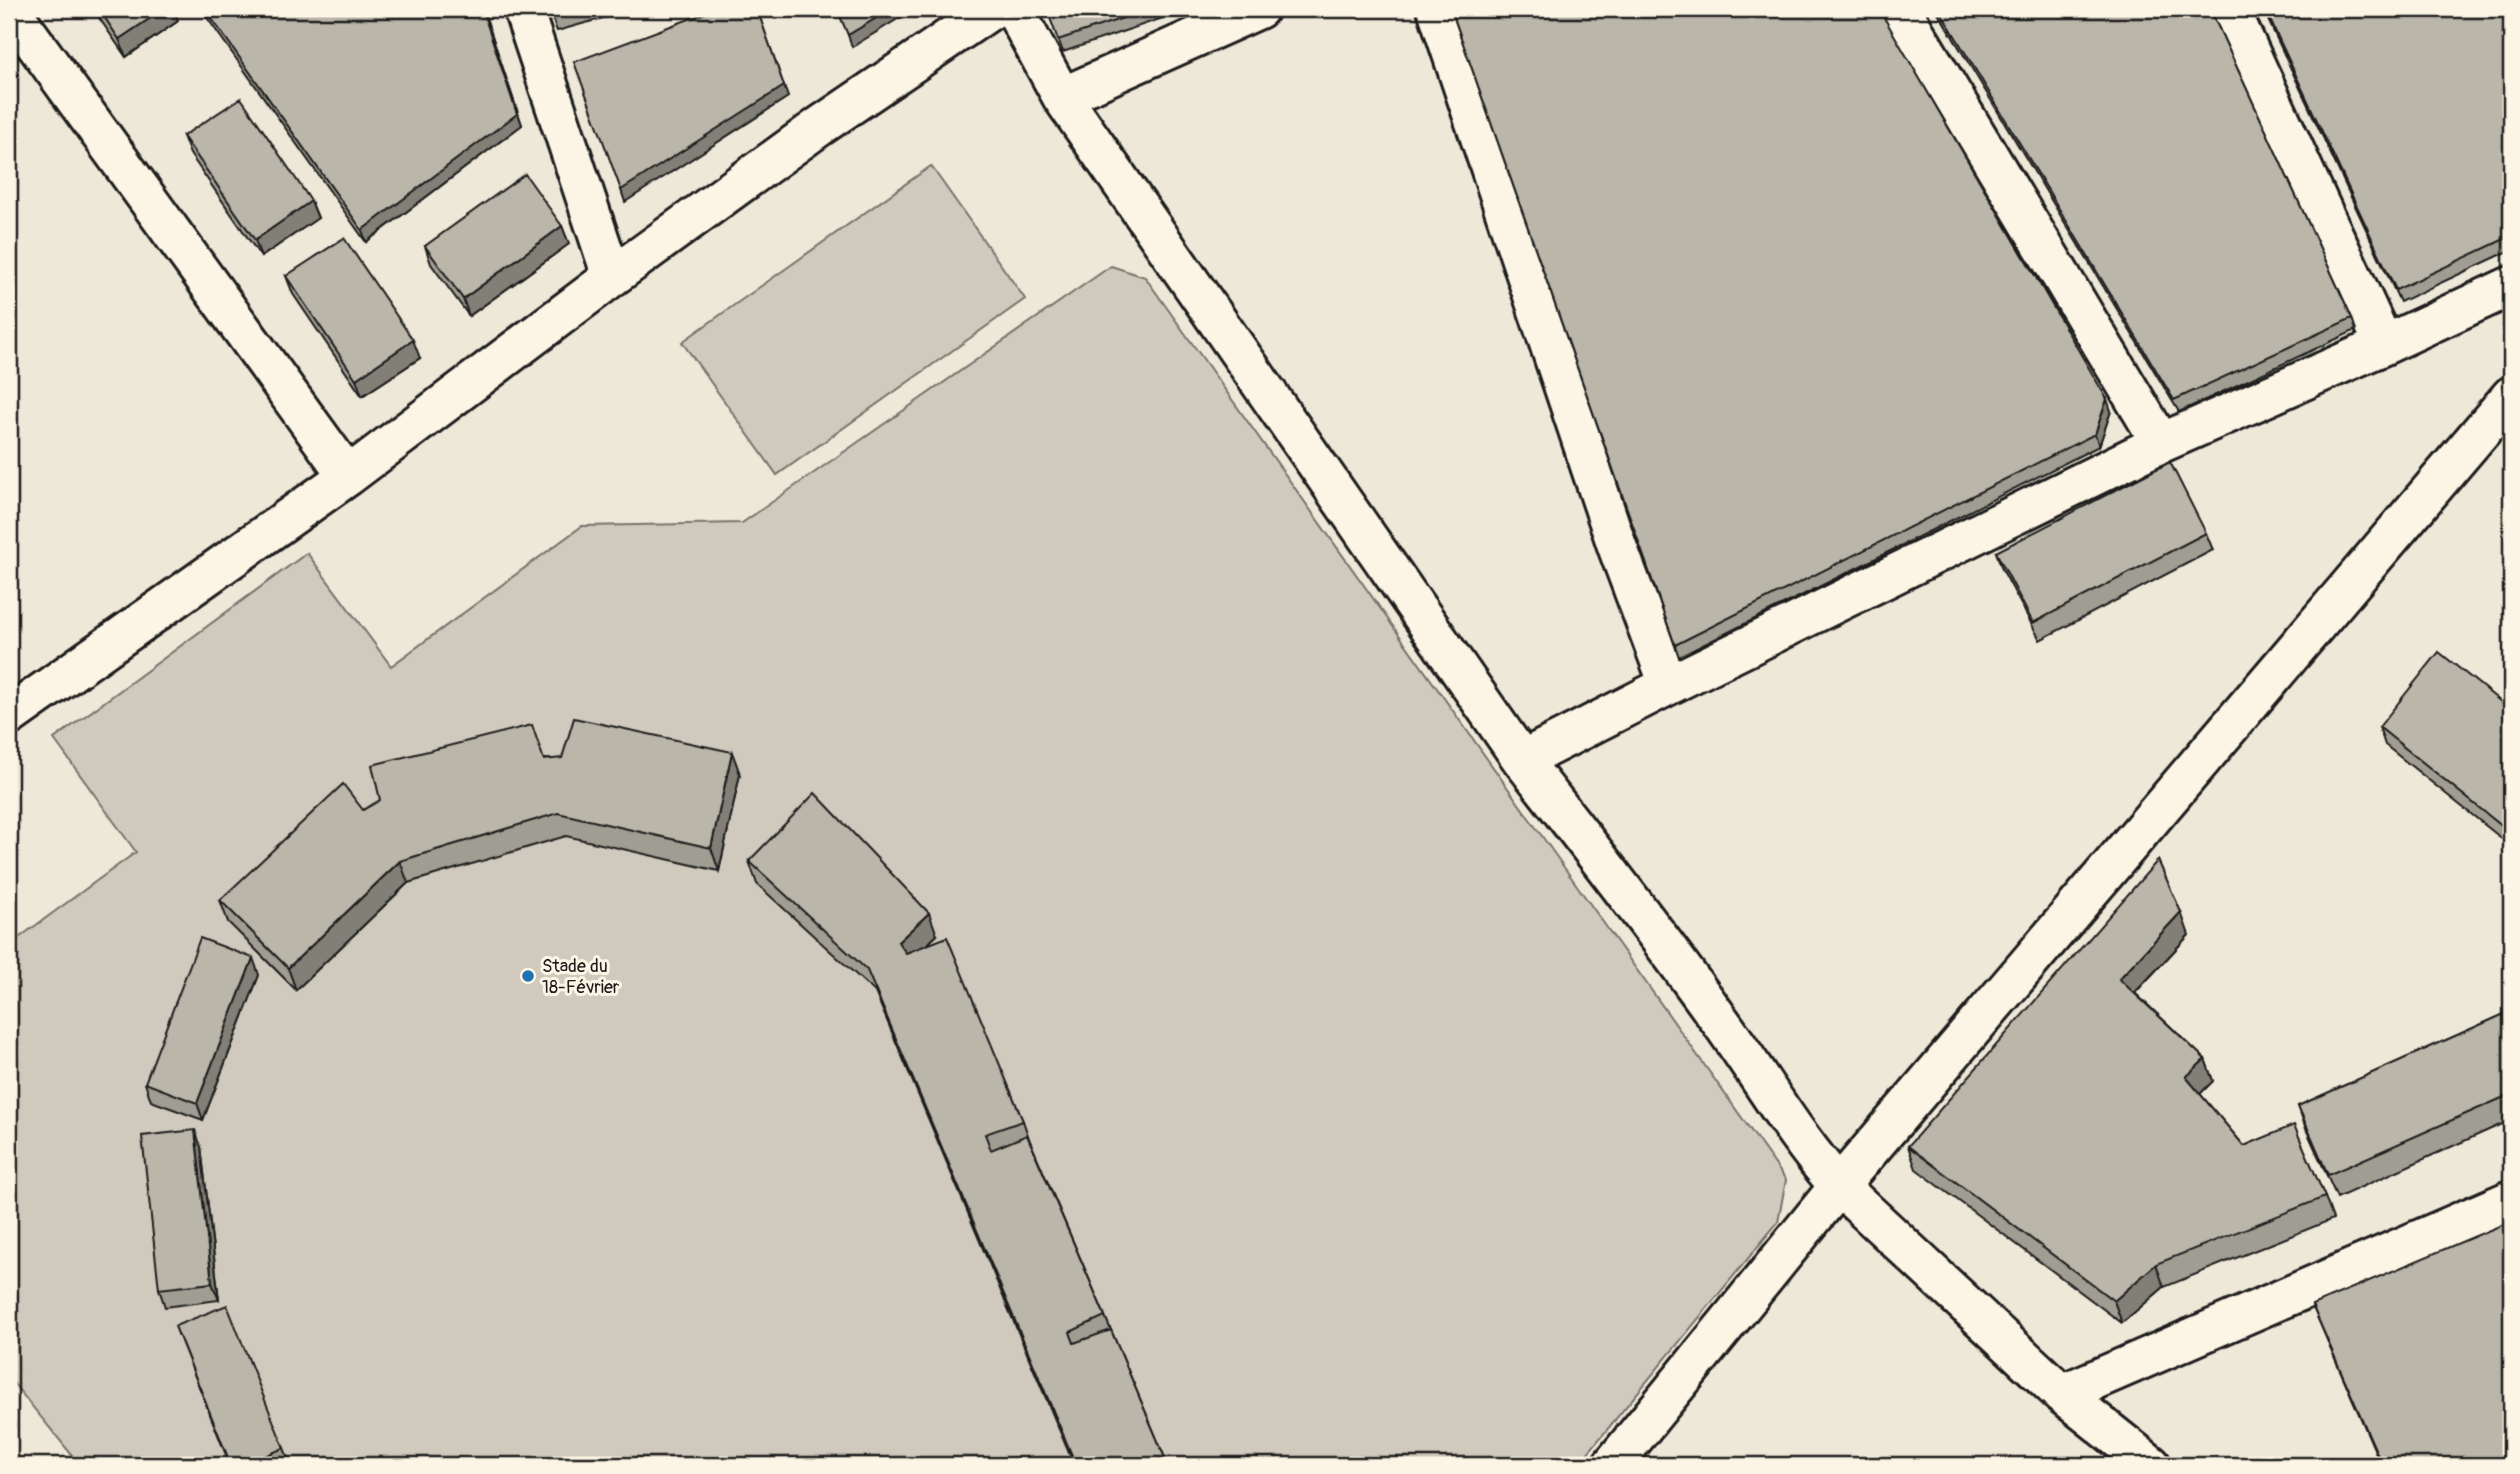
<svg xmlns="http://www.w3.org/2000/svg" width="2520" height="1474" viewBox="0 0 2520 1474" font-family="Pangolin,sans-serif">
	<style>
		.green { fill: #cfcabd; stroke: #76736c; stroke-width: 2 }
		.lines { fill: none; stroke-linecap: round; stroke-linejoin: round }
		.minor-casing { stroke: #1c1c1c; stroke-width: 44 }
		.minor { stroke: #fcf5e5; stroke-width: 38 }
		.wall { fill: #a09d92; stroke: #1c1c1c; stroke-width: 2 }
		.shaded-wall { fill: #827f77; stroke: #1c1c1c; stroke-width: 2 }
		.building { fill: #bab6aa; stroke: #1c1c1c; stroke-width: 2 }
		.poi-dot { fill: #1f6fb2; stroke: #fcf5e5; stroke-width: 2.5 }
		.labels { text-anchor: middle; stroke-width: 6; stroke-linejoin: round; paint-order: stroke }
		.poi-label { font-size: 18px; fill: #1c1c1c; stroke: #fcf5e5; text-anchor: start }
	</style>
	<rect width="100%" height="100%" fill="#eee8d9"/>
	<filter id="ink" filterUnits="userSpaceOnUse"><feTurbulence type="fractalNoise" baseFrequency=".0143" numOctaves="2"/><feDisplacementMap in="SourceGraphic" scale="14" xChannelSelector="R" yChannelSelector="G"/><feConvolveMatrix kernelMatrix="1 2 1 2 8 2 1 2 1" color-interpolation-filters="sRGB"/></filter>
	<g filter="url(#ink)">
		<path class="green" d="M931,166L1025,299L777,475L682,342Z
			M1111,266L1145,277L1786,1180L1778,1222L1578,1465H80L9,1378V945L136,852L54,739L307,553L391,666L582,526L742,523Z"/>
		<g class="lines">
			<g class="minor-casing">
				<path id="minor" d="M10,9L348,476
					M523,9L612,277L820,126L992,9
					M1014,9L1062,97L1522,760L1669,685L2161,443L2384,345L2511,286
					M1437,9L1617,546L1669,685
					M1901,9L2161,443
					M2230,9L2384,345
					M1062,97L1259,9
					M9,716L348,476L612,277
					M1522,760C1589,845 1655,930 1718,1018C1759,1074 1793,1135 1839,1186L2062,1394L2151,1465
					M2062,1394L2511,1200
					M1612,1465L1839,1186L2511,396"/>
			</g>
			<use href="#minor" class="minor"/>
		</g>
		<path class="wall" d="M93,9H174L178,21L126,57Z
			M201,9H483L522,125L366,242Z
			M549,9H635L557,31Z
			M1047,9H1189L1063,52Z
			M1451,9L2111,411L2099,446L1679,657Z
			M1936,9H2210L2352,318L2356,330L2179,412Z
			M2263,9H2511V250L2400,302Z
			M183,136L311,201L318,218L261,257L190,154Z
			M562,226L569,244L469,316L431,264L425,246Z
			M286,276L420,358L362,396L293,294Z
			M2206,533L2213,550L2040,640L2002,569L1996,552Z
			M2511,710V846L2385,745L2379,727Z
			M545,759L740,774L719,871L566,836L408,883L296,990L228,922L220,900L363,810Z
			M749,861L937,935L926,945L1023,1121L1030,1141L1105,1316L1168,1465H1074L875,992L757,884Z
			M2189,935L2135,993L2205,1059L2213,1081L2200,1094L2244,1146L2325,1197L2333,1219L2164,1287L2122,1323L1916,1169L1908,1146Z
			M259,975L203,1120L151,1101L145,1083Z
			M2511,1011V1120L2337,1198L2306,1129L2298,1106Z
			M201,1147L219,1300L165,1307L159,1289Z
			M2312,1305L2511,1465H2381Z
			M175,1326L284,1448L291,1465H230Z"/>
		<path class="shaded-wall" d="M164,9H174L178,21L126,57L119,39Z
			M483,9L522,125L366,242L362,230Z
			M757,9L788,97L625,202L621,190Z
			M891,9H914L852,47L848,35Z
			M311,201L318,218L261,257L255,240Z
			M562,226L569,244L469,316L463,299Z
			M413,340L420,358L362,396L356,379Z
			M2107,399L2111,411L2099,446L2095,434Z
			M732,752L740,774L719,871L711,848Z
			M2511,827V840L2508,831Z
			M400,861L408,883L296,990L288,968Z
			M2181,912L2189,935L2127,1001L2119,979Z
			M929,913L937,935L906,964L898,942Z
			M253,958L259,975L203,1120L197,1103Z
			M2205,1059L2213,1081L2194,1100L2186,1077Z
			M195,1130L201,1147L219,1300L212,1283Z
			M2156,1264L2164,1287L2122,1323L2114,1301Z"/>
		<path class="building" d="M99,9H164L119,39Z
			M205,9H482L517,114L362,230Z
			M549,9H588L552,19Z
			M716,9H757L784,86L621,190L574,62Z
			M837,9H891L848,35Z
			M1047,9H1150L1058,40Z
			M1451,9H1879L2107,399L2095,434L1675,645Z
			M1939,9H2210L2352,318L2174,400Z
			M2265,9H2511V236L2396,290Z
			M241,98L311,201L255,240L183,136Z
			M525,174L562,226L463,299L425,246Z
			M344,238L413,340L356,379L286,276Z
			M2170,462L2206,533L2033,623L1996,552Z
			M2439,652L2511,710V827L2508,831L2379,727Z
			M574,718L732,752L711,848L558,813L400,861L288,968L220,900L343,784L363,810L380,800L372,765L532,725L544,760L562,758Z
			M815,793L929,913L898,942L906,953L947,937L1023,1121L985,1134L991,1150L1027,1135L1105,1316L1070,1332L1074,1343L1111,1330L1168,1465H1076L867,970L749,861Z
			M2158,860L2181,912L2119,979L2205,1059L2186,1077L2244,1146L2294,1125L2325,1197L2156,1264L2114,1301L1908,1146Z
			M200,938L253,958L197,1103L145,1083Z
			M2511,1011V1094L2328,1175L2298,1106Z
			M195,1130L212,1283L159,1289L142,1136Z
			M2511,1221V1465H2382L2312,1305Z
			M227,1305L284,1448L243,1465H231L175,1326Z"/>
	</g>
	<circle class="poi-dot" cx="528" cy="976" r="7"/>
	<g class="labels">
		<g class="poi-label">
			<text x="542" y="972">Stade du<tspan x="542" dy="21">18-Février</tspan></text>
		</g>
	</g>
	<rect width="2520" height="1474" fill="none" stroke="#fcf5e5" stroke-width="35"/>
	<rect x="18" y="18" width="2485" height="1439" fill="none" stroke="#1c1c1c" stroke-width="2.5" filter="url(#ink)"/>
</svg>
